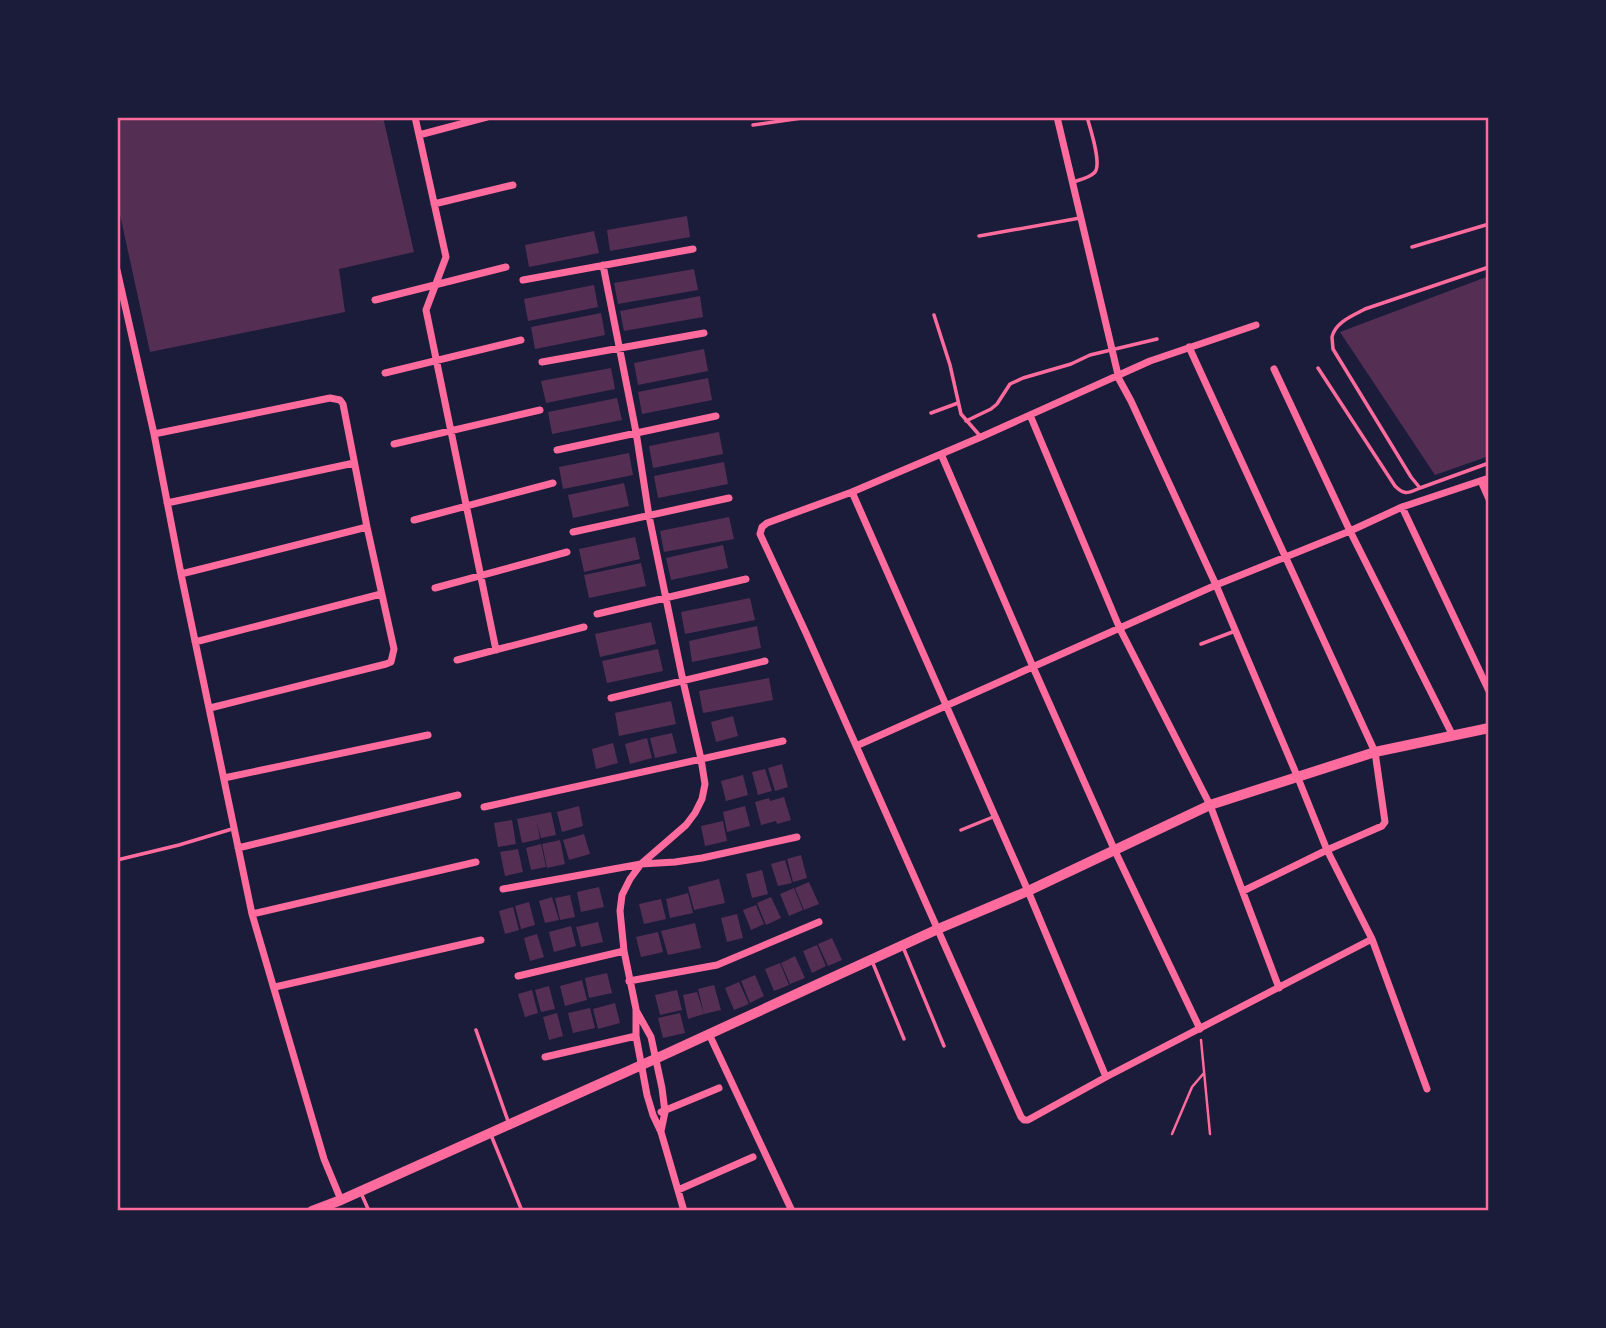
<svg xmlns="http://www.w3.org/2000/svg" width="1606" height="1328" viewBox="0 0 1606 1328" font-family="Lato,sans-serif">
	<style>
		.building { fill: #542f53 }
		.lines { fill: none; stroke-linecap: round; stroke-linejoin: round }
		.path { stroke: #ff6b9d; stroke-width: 2.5 }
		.service { stroke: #ff6b9d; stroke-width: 3.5 }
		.minor { stroke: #ff6b9d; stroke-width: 7 }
		.tertiary { stroke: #ff6b9d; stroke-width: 10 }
		.neatline { fill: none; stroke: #ff6b9d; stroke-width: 2.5 }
	</style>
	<rect width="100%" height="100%" fill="#1b1b3a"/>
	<path class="building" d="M117,117H383L414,252L339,269L345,312L150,352L117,201Z
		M687,216L690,237L610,251L607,230Z
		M594,231L599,253L529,267L525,245Z
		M694,269L698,290L618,304L614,283Z
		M1489,276V456L1435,475L1340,332Z
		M594,285L598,307L528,321L524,299Z
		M700,296L703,317L624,331L620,311Z
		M601,313L605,335L535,349L531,327Z
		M704,349L708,371L638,385L634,363Z
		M611,368L615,389L546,403L541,381Z
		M708,378L712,400L642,414L638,392Z
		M617,398L622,420L552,434L548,412Z
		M719,432L723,454L653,468L649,446Z
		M629,453L633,475L563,489L559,467Z
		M724,462L728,484L658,498L654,476Z
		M624,483L629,506L573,518L568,495Z
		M729,517L734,539L664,552L660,531Z
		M635,537L640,559L584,572L579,549Z
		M723,545L728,568L671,580L666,558Z
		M641,563L646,586L589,598L584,575Z
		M750,598L755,620L685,634L681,612Z
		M651,622L656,644L600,657L595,634Z
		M757,626L761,648L692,662L689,641Z
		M658,649L663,671L607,683L602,661Z
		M769,678L773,700L703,713L699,691Z
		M671,701L676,724L619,736L615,713Z
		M733,716L738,736L716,742L711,722Z
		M672,733L677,753L655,758L650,738Z
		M647,738L652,758L630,764L625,744Z
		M613,743L618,763L596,769L592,749Z
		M782,764L788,787L775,791L768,768Z
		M765,769L772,791L758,795L752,772Z
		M743,775L748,795L726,801L721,781Z
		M784,797L791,820L777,824L776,821L761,825L755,802L769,798L770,801Z
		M579,806L583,826L562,832L557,812Z
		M745,806L750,826L727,832L723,812Z
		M551,812L556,835L541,838L537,823L540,839L522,843L517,819Z
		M512,820L516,844L498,847L494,823Z
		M723,821L727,841L705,846L701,826Z
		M584,834L590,854L569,860L563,840Z
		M560,840L565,864L547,868L542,844Z
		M541,844L546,867L531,870L526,848Z
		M518,849L523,872L505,876L500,852Z
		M801,855L807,878L793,882L787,859Z
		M785,860L792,883L778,886L771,864Z
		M762,870L768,894L752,898L746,874Z
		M719,879L725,903L694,910L688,887Z
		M809,882L819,904L804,910L795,888Z
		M599,887L604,907L581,912L577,892Z
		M794,888L803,910L789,916L780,894Z
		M688,893L693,913L670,918L666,899Z
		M570,895L575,917L560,920L555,898Z
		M552,897L559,920L545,923L539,901Z
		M771,897L781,918L766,925L757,903Z
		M661,899L666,919L644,924L639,904Z
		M529,902L535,925L521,929L515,906Z
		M756,905L764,924L751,930L743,910Z
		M513,907L519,930L505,934L499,911Z
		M737,914L743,938L727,942L721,918Z
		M598,922L603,942L581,947L576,927Z
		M695,923L701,948L668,955L661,931Z
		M571,926L576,946L554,952L549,932Z
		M658,932L663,952L641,957L636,937Z
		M537,934L544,957L530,961L524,938Z
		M832,938L842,960L828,966L818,944Z
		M817,945L826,966L812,973L803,951Z
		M795,956L805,978L790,984L781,963Z
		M780,963L789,985L774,991L765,969Z
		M607,973L612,993L589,998L585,978Z
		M755,975L764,996L750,1003L741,981Z
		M582,980L587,1000L565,1006L560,986Z
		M739,982L749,1004L734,1010L725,988Z
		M714,985L721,1010L704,1014L698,989Z
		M549,986L555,1009L541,1012L535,990Z
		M532,990L538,1013L525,1017L518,994Z
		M677,990L682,1010L660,1015L655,995Z
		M697,992L704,1014L688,1019L683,995Z
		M615,1003L620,1023L598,1029L593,1009Z
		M590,1008L595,1028L573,1033L568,1013Z
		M557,1013L563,1036L549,1040L543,1017Z
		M680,1013L685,1033L663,1038L658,1018Z"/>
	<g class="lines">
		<path class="path" d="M1201,1040L1210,1134
			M1172,1134L1192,1087L1204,1073"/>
		<path class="service" d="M753,125L809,117
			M1073,182C1079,180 1089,178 1094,173C1103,166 1090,128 1087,117
			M979,236L1080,218
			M1412,247L1489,224
			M1489,267L1365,309C1354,315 1335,322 1332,337C1332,338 1333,348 1333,349L1411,477L1420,488L1489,463
			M934,315L950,365L961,414L981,437
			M1318,368L1395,486C1405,496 1408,493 1420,488
			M931,413L958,403
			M966,421L991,409L997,404L1010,384L1023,378L1071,364L1090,355L1157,339
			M1201,644L1235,631
			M961,830L993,817
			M117,860L179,845L232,829
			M903,947L944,1046
			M872,961L904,1039
			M476,1030L509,1124
			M491,1135L522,1211
			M361,1193L369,1211"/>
		<path class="minor" d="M415,117L446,257L426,310L496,650
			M1057,117L1119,379L1131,401L1216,585L1298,778L1327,850L1372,939L1427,1089
			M419,135L487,117
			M434,204L513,185
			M603,265L636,432L649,516L683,681L701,759L705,784L702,799L695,813L686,825L641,864L630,879L622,895L620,911L624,951L636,1009V1036L647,1095L653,1115L661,1132L684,1211
			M117,270L154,434L181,574L252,914L324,1159L341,1200
			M523,280L693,249
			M375,300L506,267
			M1256,325L1150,361L981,437L852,492L767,523L762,527L760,534L806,633L1021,1117L1024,1120H1028L1106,1077L1372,939
			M1189,347L1375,752L1385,822L1382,826L1327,850L1243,891
			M542,362L704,333
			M1274,369L1350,531L1453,736
			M385,373L521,340
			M1030,415L1120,629L1210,805L1279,988
			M154,434L330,398L340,400L343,404L367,527L394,649L391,662L386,664L210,708
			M394,444L540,410
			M557,450L716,416
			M941,454L1033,667L1115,851L1200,1029
			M1481,481L1489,499
			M852,492L1028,891L1106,1077
			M167,503L354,463
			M1402,507L1489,691
			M414,520L553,483
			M573,532L729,498
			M181,574L367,527
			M435,588L567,552
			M597,614L746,579
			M195,642L381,594
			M457,660L584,627
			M611,698L765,661
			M856,746L1216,585L1350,531L1402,507L1489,478
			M224,778L428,735
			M484,807L783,741
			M238,848L458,795
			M503,889L641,864L675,862L702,858L797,837
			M252,914L476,862
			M518,976L624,951
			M629,981L717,965L819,922
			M275,987L481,940
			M637,1012L651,1037L662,1088L665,1112L661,1131
			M709,1034L792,1211
			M545,1057L636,1036
			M661,1112L719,1088
			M678,1190L753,1157"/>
		<path class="tertiary" d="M312,1211L341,1200L655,1059L938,929L1028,891L1210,805L1375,752L1489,728"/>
	</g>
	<rect width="1606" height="1328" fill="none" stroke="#1b1b3a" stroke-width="238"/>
	<rect x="119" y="119" width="1368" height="1090" class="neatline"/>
</svg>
